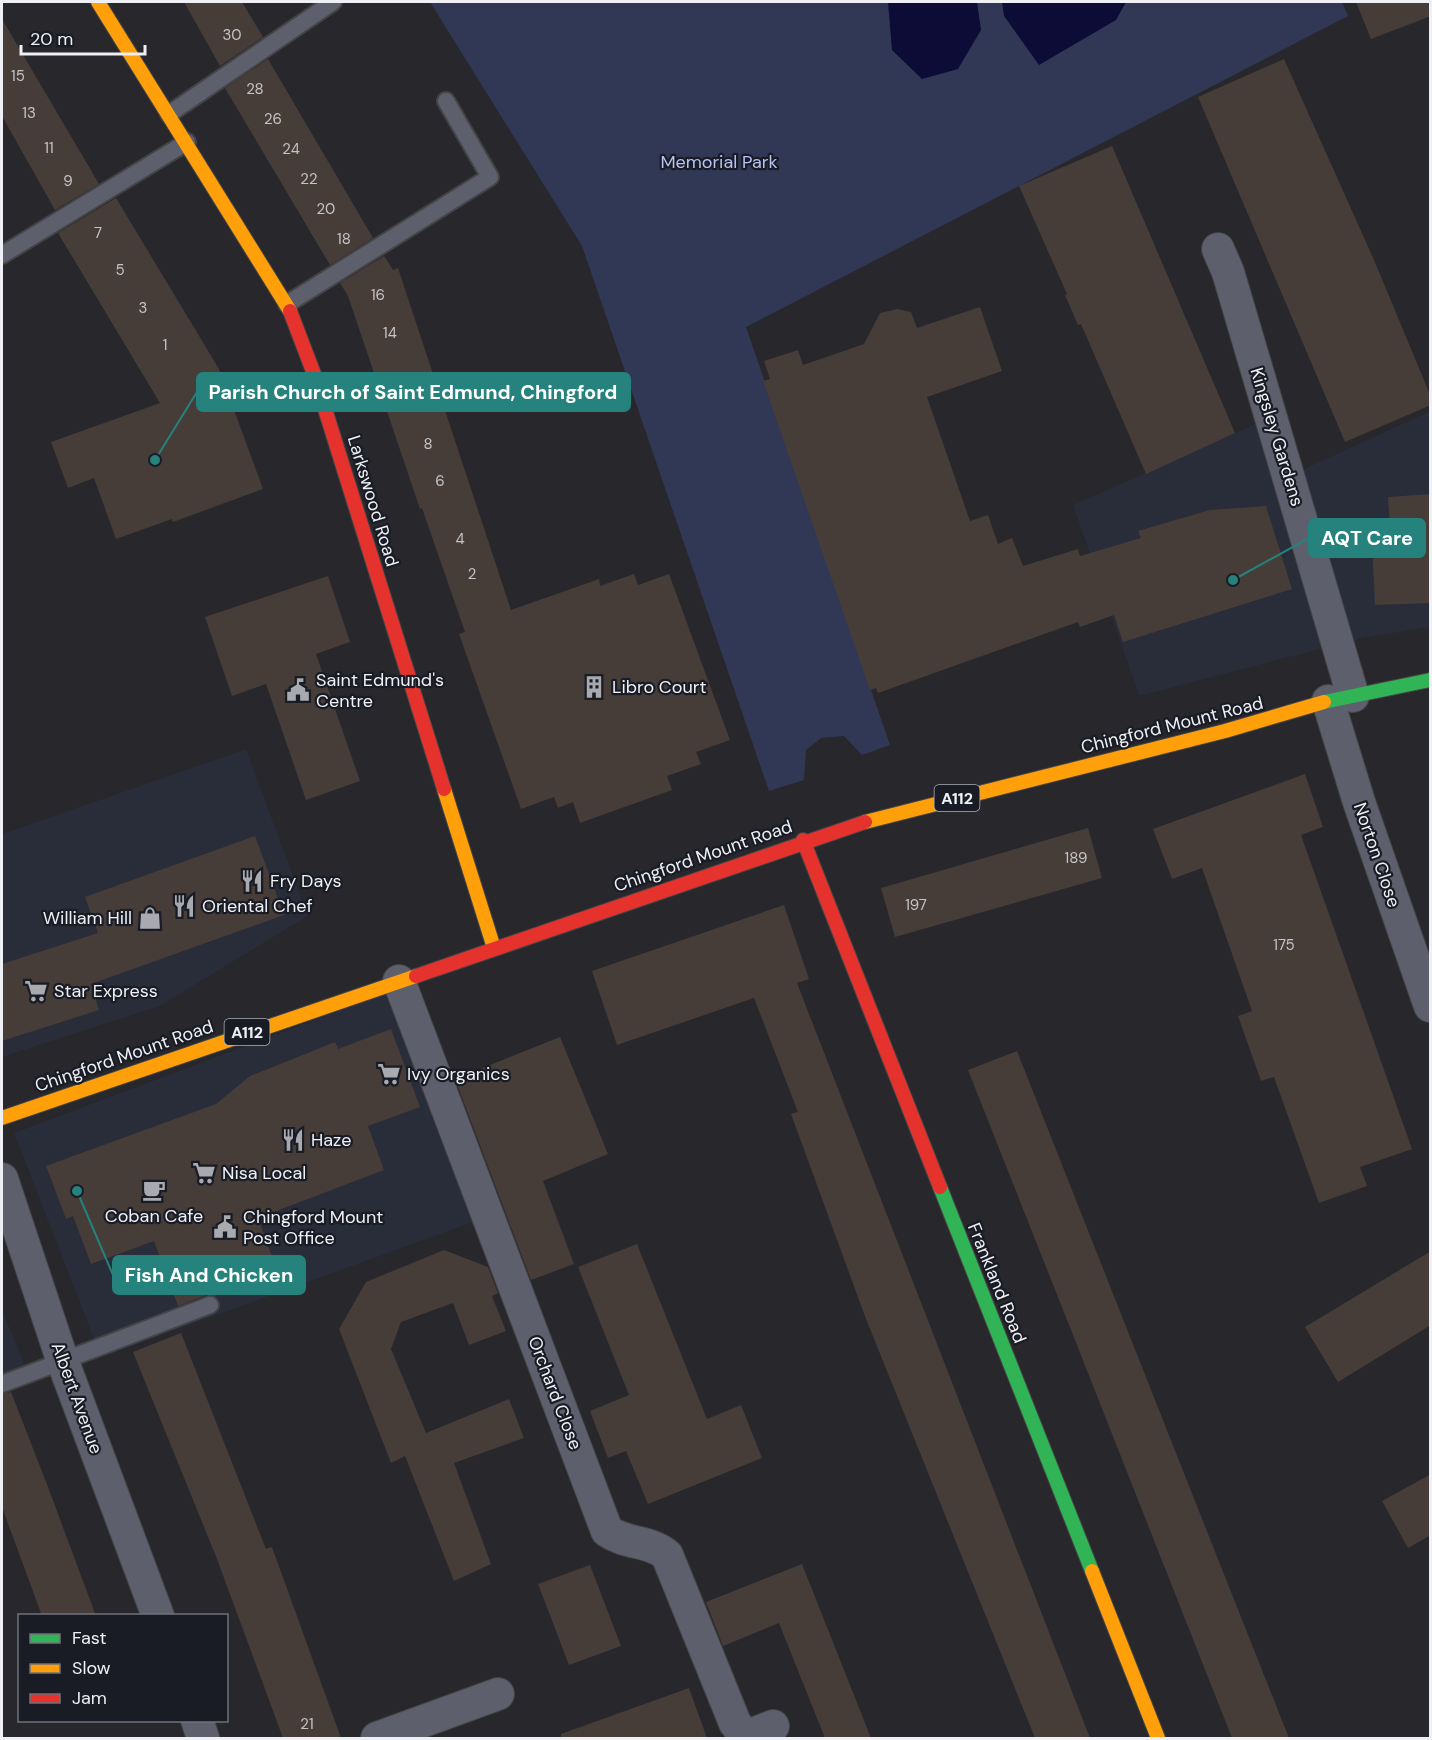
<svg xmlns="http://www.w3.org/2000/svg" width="1432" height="1740" viewBox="0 0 1432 1740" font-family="'DM Sans',sans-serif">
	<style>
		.built { fill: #292c39 }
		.green { fill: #313855 }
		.water { fill: #0c0c37 }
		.building { fill: #463d39 }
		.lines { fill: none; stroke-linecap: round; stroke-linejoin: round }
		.lane-casing { stroke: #444447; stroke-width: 20 }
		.street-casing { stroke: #444447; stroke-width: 34 }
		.fast-casing { stroke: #444447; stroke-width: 16 }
		.slow-casing { stroke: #444447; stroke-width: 16 }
		.jam-casing { stroke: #444447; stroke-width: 16 }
		.lane { stroke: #5d5f6d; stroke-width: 16 }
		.street { stroke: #5d5f6d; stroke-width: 32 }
		.fast { stroke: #30b455; stroke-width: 14 }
		.slow { stroke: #ff9f0a; stroke-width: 14 }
		.jam { stroke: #e5322d; stroke-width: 14 }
		.labels { text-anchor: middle; stroke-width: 4.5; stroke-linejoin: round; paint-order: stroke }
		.number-label { font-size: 15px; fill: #c4c3c7 }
		.shield { fill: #1a1c25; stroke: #aeb0b7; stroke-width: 1.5 }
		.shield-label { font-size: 16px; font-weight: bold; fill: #eef0f6 }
		.park-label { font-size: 18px; fill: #b6c3f4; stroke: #1a1c25 }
		.street-label { font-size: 18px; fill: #eef0f6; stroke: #1a1c25 }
		.poi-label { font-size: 18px; fill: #eef0f6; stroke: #1a1c25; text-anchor: start }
		.leader { fill: none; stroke: #25827c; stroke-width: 2 }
		.callout-dot { fill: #25827c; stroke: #1a1c25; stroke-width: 2 }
		.callout { fill: #25827c; stroke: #25827c; stroke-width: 2 }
		.callout-label { font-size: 20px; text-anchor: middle; font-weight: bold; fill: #fff }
	</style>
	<rect width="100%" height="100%" fill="#27272c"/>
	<path class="built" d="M1430,411V627L1363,638L1139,696L1073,505L1260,422L1302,470Z
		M246,749L308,916L160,1006L2,1057V834Z
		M392,991L479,1220L101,1357L14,1133Z
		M2,1309L27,1371L2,1380Z"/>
	<path class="green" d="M430,2H1342L1348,16L746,327L890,745L862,755L844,736L821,738L806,750L804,780L769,791L582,246Z"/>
	<path class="water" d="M888,2H977L981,30L958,69L922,79L892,50Z
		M1002,2H1126L1116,20L1039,65L1004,16Z"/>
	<path class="building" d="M184,2H242L263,37L220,66Z
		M1356,2H1431V16L1371,39Z
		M2,19L99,184L55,210L2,116Z
		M268,59L373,238L330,265L225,88Z
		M1284,59L1374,260L1431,397V405L1345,442L1198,97Z
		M1112,146L1235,433L1146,474L1081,324L1078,325L1065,295L1067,294L1019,186Z
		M116,198L219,369L263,489L173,522L172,519L116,539L94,478L68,488L51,442L160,403L58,233Z
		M384,256L393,270L398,268L511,610L599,579L600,586L634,574L638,585L669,574L730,740L696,752L701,764L667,776L672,790L580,823L573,802L558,808L554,797L521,809L459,634L465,632L422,508L420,509L348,296L340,283Z
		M980,307L1002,371L927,397L970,521L988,515L998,544L1012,538L1023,566L1078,549L1080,556L1141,538L1138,531L1210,510L1266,506L1292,589L1123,642L1114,615L1080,627L1078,622L878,693L876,688L870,690L763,381L770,379L764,361L798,350L803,365L864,344L880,313L897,309L911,312L917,328Z
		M1431,494V603L1375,605L1372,543H1391L1388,497Z
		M328,576L350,642L316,654L360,781L306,800L266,684L232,696L205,617Z
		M1305,774L1323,827L1301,835L1412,1149L1360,1167L1367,1186L1319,1203L1274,1077L1261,1081L1238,1016L1252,1011L1202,868L1172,879L1153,829Z
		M1088,828L1102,878L895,937L881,888Z
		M255,836L284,915L91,984L99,1010L2,1041V964L98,933L85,897Z
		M784,905L809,979L797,983L1090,1738H1035L866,1319L791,1114L798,1112L754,998L617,1045L592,971Z
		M391,1029L420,1107L368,1126L384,1170L258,1218L278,1273L215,1296L206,1295L178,1306L154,1241L91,1264L73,1216L66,1219L46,1166L216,1104L250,1076L335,1042L338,1049Z
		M560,1037L608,1154L543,1181L574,1264L531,1280L455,1079Z
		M1017,1051L1193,1496L1289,1738H1232L1071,1330L968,1070Z
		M637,1244L707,1419L741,1405L762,1458L648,1504L626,1451L608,1458L590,1411L629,1395L578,1267Z
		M444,1250L488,1267L498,1293L492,1296L506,1331L469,1345L453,1303L401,1322L391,1349L426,1433L509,1399L524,1438L454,1463L491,1564L454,1581L405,1456L391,1463L339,1329L366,1282Z
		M1431,1251V1325L1338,1382L1305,1327Z
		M181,1333L266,1549L272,1547L341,1738H283L217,1559L133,1352Z
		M11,1392L48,1487L96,1616H42L2,1507V1394Z
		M1431,1474V1535L1408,1548L1382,1501Z
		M802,1564L871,1738H825L779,1623L723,1646L706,1602Z
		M590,1565L621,1646L569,1665L538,1584Z
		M689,1688L707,1738H561V1734Z"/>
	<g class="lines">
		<g class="lane-casing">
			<path id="lane" d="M169,114L333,2
				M2,255L187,142
				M287,304L490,177L446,101
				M2,1384L210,1305"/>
		</g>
		<g class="street-casing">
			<path id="street" d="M1218,249L1228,272L1353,696
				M1328,701L1359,802L1430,1006
				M399,981L607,1531C628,1545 649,1540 667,1555L735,1723L743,1733L753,1734L773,1726
				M2,1179L63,1362L158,1616
				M197,1720L203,1738
				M377,1738L498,1694"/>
		</g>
		<g class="fast-casing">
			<path id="fast" d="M1324,702L1430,680
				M940,1187L1092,1571"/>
		</g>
		<g class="slow-casing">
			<path id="slow" d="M98,2L290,311
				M444,789L494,948
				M865,822L1225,731L1324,702
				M2,1118L416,976
				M1092,1571L1158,1738"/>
		</g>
		<g class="jam-casing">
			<path id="jam" d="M290,311L314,374L444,789
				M803,840L940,1187
				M416,976L865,822"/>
		</g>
		<use href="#lane" class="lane"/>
		<use href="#street" class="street"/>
		<use href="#fast" class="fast"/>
		<use href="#slow" class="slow"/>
		<use href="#jam" class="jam"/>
	</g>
	<defs>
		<g id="building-bare" transform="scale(1.8)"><path d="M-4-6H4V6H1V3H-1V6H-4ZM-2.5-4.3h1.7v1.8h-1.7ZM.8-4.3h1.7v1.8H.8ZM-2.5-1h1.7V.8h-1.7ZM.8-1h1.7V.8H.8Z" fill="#a8aaaf" stroke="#1a1c25" stroke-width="2.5" paint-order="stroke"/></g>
		<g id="civic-bare" transform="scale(1.8)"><path d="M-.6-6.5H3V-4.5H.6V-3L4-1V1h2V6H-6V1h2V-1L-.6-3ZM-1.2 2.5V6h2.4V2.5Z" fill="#a8aaaf" stroke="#1a1c25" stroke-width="2.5" paint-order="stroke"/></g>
		<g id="restaurant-bare" transform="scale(1.8)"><path d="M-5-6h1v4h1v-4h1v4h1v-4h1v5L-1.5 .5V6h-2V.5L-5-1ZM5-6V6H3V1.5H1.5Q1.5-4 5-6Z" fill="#a8aaaf" stroke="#1a1c25" stroke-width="2.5" paint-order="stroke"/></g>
		<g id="shop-bare" transform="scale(1.8)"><path d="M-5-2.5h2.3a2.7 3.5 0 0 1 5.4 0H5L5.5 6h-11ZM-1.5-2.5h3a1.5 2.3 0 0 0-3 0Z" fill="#a8aaaf" stroke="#1a1c25" stroke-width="2.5" paint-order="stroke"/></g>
		<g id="supermarket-bare" transform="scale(1.8)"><path d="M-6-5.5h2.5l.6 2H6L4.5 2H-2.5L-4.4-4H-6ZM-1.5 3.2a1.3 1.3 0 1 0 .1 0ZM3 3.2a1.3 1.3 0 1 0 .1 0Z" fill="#a8aaaf" stroke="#1a1c25" stroke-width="2.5" paint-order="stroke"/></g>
		<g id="cafe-bare" transform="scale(1.8)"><path d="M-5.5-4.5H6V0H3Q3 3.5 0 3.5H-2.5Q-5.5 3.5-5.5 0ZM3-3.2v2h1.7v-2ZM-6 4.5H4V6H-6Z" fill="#a8aaaf" stroke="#1a1c25" stroke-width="2.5" paint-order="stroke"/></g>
	</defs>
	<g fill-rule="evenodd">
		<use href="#building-bare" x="594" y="687"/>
		<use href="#civic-bare" x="298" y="690"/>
		<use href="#restaurant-bare" x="252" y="881"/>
		<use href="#restaurant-bare" x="184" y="906"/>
		<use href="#shop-bare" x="150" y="918"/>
		<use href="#supermarket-bare" x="36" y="991"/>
		<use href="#supermarket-bare" x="389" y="1074"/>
		<use href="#restaurant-bare" x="293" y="1140"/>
		<use href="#supermarket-bare" x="204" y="1173"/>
		<use href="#cafe-bare" x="154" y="1190"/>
		<use href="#civic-bare" x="225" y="1227"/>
	</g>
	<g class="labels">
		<g class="number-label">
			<text x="232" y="40">30</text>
			<text x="18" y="81">15</text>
			<text x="255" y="94">28</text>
			<text x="29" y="118">13</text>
			<text x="273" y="124">26</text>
			<text x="49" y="153">11</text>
			<text x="291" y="154">24</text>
			<text x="309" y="184">22</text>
			<text x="68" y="186">9</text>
			<text x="326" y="214">20</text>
			<text x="98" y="238">7</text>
			<text x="344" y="244">18</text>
			<text x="120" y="275">5</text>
			<text x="378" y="300">16</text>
			<text x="143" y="313">3</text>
			<text x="390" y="338">14</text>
			<text x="165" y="350">1</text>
			<text x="428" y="449">8</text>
			<text x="440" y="486">6</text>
			<text x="460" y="544">4</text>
			<text x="472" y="579">2</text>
			<text x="1076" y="863">189</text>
			<text x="916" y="910">197</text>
			<text x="1284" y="950">175</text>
			<text x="307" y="1729">21</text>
		</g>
		<g class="shield">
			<rect x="934.5" y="785" width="45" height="26" rx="4.5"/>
			<rect x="224.5" y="1019" width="45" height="26" rx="4.5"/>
		</g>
		<g class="shield-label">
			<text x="957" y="804">A112</text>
			<text x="247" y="1038">A112</text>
		</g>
		<g class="park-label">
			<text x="719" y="168">Memorial Park</text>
		</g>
		<g class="street-label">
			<text transform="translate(1277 437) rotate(73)" y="6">Kingsley Gardens</text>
			<text transform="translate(373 501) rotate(73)" y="6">Larkswood Road</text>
			<text transform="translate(1172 725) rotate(-14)" y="6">Chingford Mount Road</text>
			<text transform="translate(1377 855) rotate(71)" y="6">Norton Close</text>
			<text transform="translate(703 856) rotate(-19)" y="6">Chingford Mount Road</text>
			<text transform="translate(124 1056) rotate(-19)" y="6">Chingford Mount Road</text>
			<text transform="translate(997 1283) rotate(68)" y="6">Frankland Road</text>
			<text transform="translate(555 1393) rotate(69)" y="6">Orchard Close</text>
			<text transform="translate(77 1398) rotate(70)" y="6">Albert Avenue</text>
		</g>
		<g class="poi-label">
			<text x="316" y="686">Saint Edmund's<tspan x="316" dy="21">Centre</tspan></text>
			<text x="612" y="693">Libro Court</text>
			<text x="270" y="887">Fry Days</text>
			<text x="202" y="912">Oriental Chef</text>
			<text x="132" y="924" text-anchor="end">William Hill</text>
			<text x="54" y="997">Star Express</text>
			<text x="407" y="1080">Ivy Organics</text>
			<text x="311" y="1146">Haze</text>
			<text x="222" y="1179">Nisa Local</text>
			<text x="154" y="1222" text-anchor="middle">Coban Cafe</text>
			<text x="243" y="1223">Chingford Mount<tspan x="243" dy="21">Post Office</tspan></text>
		</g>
	</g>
	<path class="leader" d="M155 460L197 392M1233 580L1309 538M77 1191L113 1275"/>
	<g class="callout-dot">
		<circle cx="155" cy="460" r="6"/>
		<circle cx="1233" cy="580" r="6"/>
		<circle cx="77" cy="1191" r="6"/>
	</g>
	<g class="callout">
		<rect x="197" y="373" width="433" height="38" rx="6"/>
		<rect x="1309" y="519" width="116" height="38" rx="6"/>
		<rect x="113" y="1256" width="192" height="38" rx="6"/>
	</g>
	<g class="callout-label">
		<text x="413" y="399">Parish Church of Saint Edmund, Chingford</text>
		<text x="1367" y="545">AQT Care</text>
		<text x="209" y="1282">Fish And Chicken</text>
	</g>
	<rect width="1432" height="1740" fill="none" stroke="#eef0f6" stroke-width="6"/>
	<rect x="18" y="1614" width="210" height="108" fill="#1a1c25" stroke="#6f7179" stroke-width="1.5"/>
	<rect x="30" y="1634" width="30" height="9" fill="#30b455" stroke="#6f7179" stroke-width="1.5"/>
	<text x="72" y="1644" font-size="18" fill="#eef0f6">Fast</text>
	<rect x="30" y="1664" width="30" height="9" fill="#ff9f0a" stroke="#6f7179" stroke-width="1.5"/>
	<text x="72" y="1674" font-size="18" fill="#eef0f6">Slow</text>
	<rect x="30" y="1694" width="30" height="9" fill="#e5322d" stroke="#6f7179" stroke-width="1.5"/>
	<text x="72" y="1704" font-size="18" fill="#eef0f6">Jam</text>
	<path d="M21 45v9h124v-9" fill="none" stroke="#eef0f6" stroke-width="3"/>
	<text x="30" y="45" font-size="18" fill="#eef0f6" stroke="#1a1c25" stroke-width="4.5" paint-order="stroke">20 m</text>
</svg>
